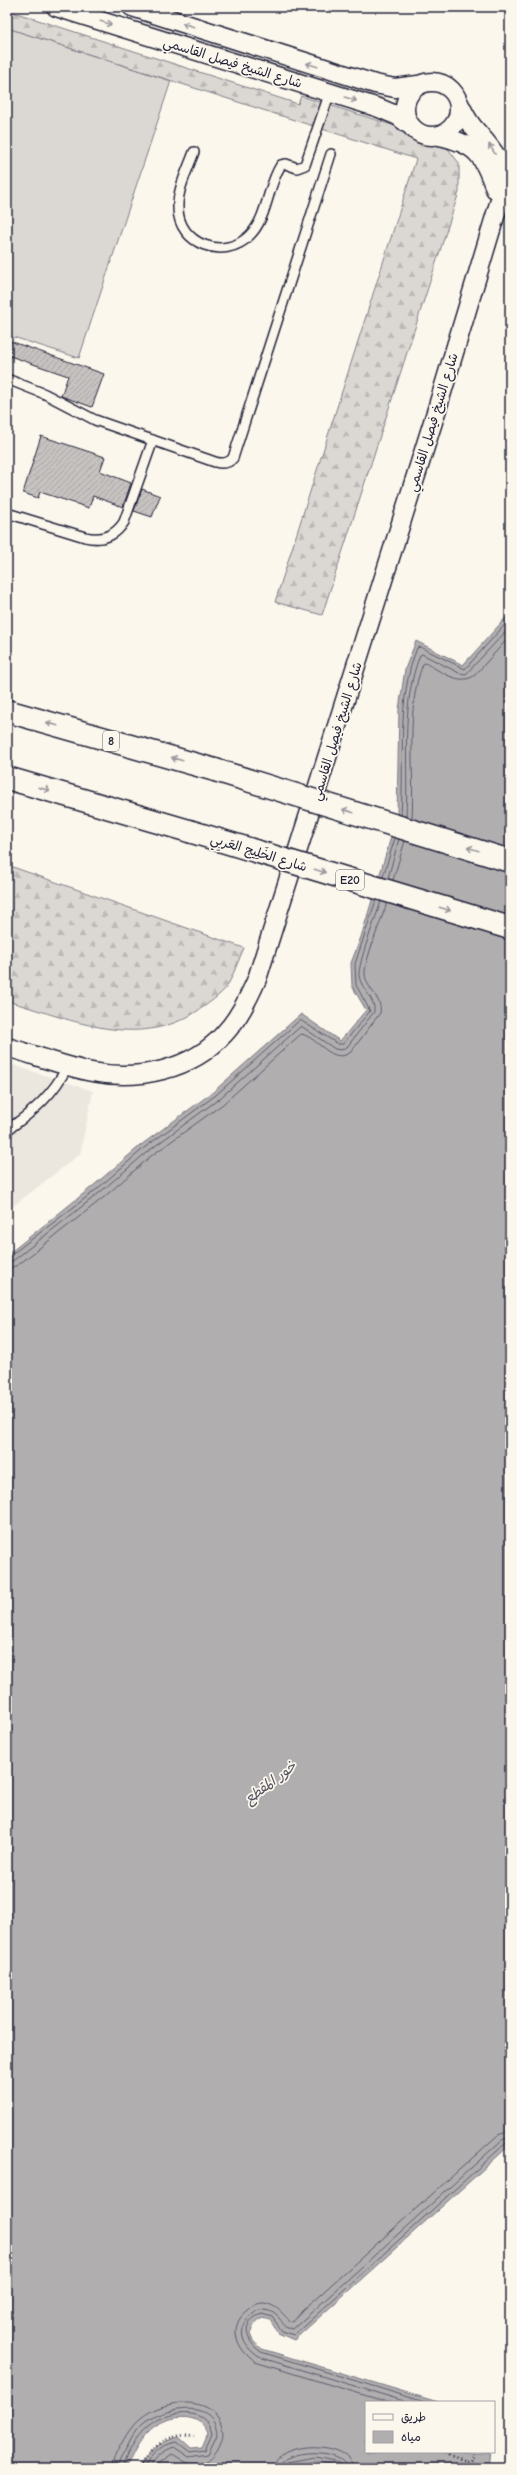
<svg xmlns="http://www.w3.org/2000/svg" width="517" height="2475" viewBox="0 0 517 2475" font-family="'Comic Neue','Playpen Sans Arabic',sans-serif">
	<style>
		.built { fill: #ebe7df }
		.forest { fill: url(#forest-firs); stroke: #7e7d87 }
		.pitch { fill: #dbd8d3; stroke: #7e7d87 }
		.water { fill: #b1aeb0; stroke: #787681 }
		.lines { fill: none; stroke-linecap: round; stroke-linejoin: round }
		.shore { stroke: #5b5a6a; stroke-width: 1 }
		.building { fill: url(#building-hatch); stroke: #22223b }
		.lane-casing { stroke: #22223b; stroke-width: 12 }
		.street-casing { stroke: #22223b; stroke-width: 21 }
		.highway-casing { stroke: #22223b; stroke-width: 25 }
		.path { stroke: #22223b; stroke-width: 2.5; stroke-dasharray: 1 3; stroke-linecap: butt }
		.lane { stroke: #fbf7ec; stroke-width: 9 }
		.street { stroke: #fbf7ec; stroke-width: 18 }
		.highway { stroke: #fbf7ec; stroke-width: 22 }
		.highway-bridge-casing { stroke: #22223b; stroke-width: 25; stroke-linecap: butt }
		.highway-bridge { stroke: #fbf7ec; stroke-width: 22 }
		.oneway { stroke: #99979c }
		.labels { text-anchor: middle; stroke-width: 3.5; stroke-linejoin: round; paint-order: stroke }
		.shield { fill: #fbf7ec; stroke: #636270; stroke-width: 1 }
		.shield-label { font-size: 12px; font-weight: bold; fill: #22223b }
		.street-label { font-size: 13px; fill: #22223b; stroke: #fbf7ec }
		.water-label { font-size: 14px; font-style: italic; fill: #545364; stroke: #fbf7ec }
	</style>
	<defs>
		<pattern id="forest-firs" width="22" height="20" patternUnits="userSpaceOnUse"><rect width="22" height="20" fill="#dbd8d3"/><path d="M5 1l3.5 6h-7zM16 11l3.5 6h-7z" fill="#bcb9b6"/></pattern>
		<pattern id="building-hatch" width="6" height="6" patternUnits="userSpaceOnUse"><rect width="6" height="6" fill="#c6c2c0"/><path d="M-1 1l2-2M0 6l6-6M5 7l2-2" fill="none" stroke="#aaa6a6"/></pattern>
	</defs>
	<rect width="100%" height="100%" fill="#fbf7ec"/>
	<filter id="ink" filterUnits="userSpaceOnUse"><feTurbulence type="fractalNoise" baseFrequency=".025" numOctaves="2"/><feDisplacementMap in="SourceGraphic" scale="8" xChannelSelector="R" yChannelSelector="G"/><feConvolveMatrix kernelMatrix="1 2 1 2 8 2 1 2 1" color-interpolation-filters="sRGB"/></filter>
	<g filter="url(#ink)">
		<path class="built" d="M7,1063L93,1091L80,1154L7,1211Z"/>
		<path class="forest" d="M7,10L298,104L301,96L442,141L459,163V192L322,615L275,602L416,159L7,28Z
			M7,865L244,948C238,960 233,978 225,989C216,999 202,1008 191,1015C131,1049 68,1018 7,1001Z"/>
		<path class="pitch" d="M7,28L171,81L79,358L7,335Z"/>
		<path class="water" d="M510,613V2145L294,2340L278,2333L270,2320L262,2318L254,2325L250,2334L253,2341L262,2349L438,2402H366V2452H490L488,2468H341L316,2461L281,2468H139C149,2450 159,2442 179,2437L191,2448L202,2447L208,2433C199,2410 165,2415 149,2431C139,2441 132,2454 127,2468H7V1255L93,1186L141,1145L213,1092L301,1014L340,1041L366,1010L352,986L351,963L361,937L397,817L399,709L405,669L416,641L463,665Z"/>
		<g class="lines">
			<path class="shore" d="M401,815C405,759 396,701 417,648L420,647L465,669L510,619
				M406,816C409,763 400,705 420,655L422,654L459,673L466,674L510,627
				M412,818C415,770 405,708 423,664L425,663C439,670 460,687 475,675L510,636
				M383,877L395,838
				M388,878L399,839
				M393,880L405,841
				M7,1258L96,1190L144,1148L216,1095L300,1020L338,1044H343L370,1011L356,985L355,964L376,900
				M7,1263L14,1260L99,1193L147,1152L219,1099L301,1026L335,1049L341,1050L347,1047L374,1012C376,999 361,989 359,976C358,962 376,918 381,901
				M7,1269L18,1265L103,1198L151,1156L223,1104L301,1034C318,1037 332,1066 351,1052L380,1013C383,998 366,989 365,974C364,962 382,918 387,903
				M387,2402L255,2362C237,2349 227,2327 247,2311C252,2307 256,2303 263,2303C281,2305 286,2321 293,2322L302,2311L498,2135L510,2131
				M407,2402L259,2357C242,2346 235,2329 253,2314C256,2311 259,2309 264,2310C280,2311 282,2328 293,2329L502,2140L510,2137
				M425,2402L261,2352C246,2342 239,2321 262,2314L272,2317L282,2331L294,2335L506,2143L510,2142
				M112,2468C112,2461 116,2454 119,2448C125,2437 131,2426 141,2418C164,2398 221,2393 223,2434C220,2452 206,2470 186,2462C181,2460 177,2456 172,2454L159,2463L156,2468
				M118,2468C118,2462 122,2456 125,2451C130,2440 136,2427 146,2421C166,2409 216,2397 217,2435L208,2454L189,2457L174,2447C162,2451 155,2458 149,2468
				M123,2468C125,2454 137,2435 148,2426C165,2412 207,2404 212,2434L205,2450L190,2452L177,2442C160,2445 151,2454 144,2468
				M273,2468C274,2440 352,2439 353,2468
				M279,2468C280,2448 346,2447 347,2468
				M284,2468L287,2462L315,2457L339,2462L342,2468"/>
		</g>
		<path class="building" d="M7,340L104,374L92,407L61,396L68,376L7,355Z
			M41,436L105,457L100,471L131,483L123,507L93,496L89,508L40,492L38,498L23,493Z
			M142,489L160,496L152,517L134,511Z"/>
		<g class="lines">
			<g class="lane-casing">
				<path id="lane" d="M194,152C188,169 177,190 178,208C178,244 224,261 249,236C268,218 267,186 281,165L286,164L297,168L305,165L330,92
					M7,379L45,394L95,420L215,462C222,464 228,464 233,458L331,154
					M7,513L85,537C102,541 115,536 124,522L153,440
					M7,1130C33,1112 54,1094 68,1065"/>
			</g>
			<g class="street-casing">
				<path id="street" d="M56,7L379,108L398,116L408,124
					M132,7L375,84L395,88L418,85
					M405 109a27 27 0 1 1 54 0a27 27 0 1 1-54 0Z
					M439,136C476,144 483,154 495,189
					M7,1047C35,1055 63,1066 92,1072C138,1081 192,1070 224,1034C239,1018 248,999 257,979L437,409L503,190C508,163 489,146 473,127C467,120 463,111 459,103"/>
			</g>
			<g class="highway-casing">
				<path id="highway" d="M7,711L215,770
					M7,778L189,831"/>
			</g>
			<path class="path" d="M444,2454L471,2462
				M139,2468C149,2449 170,2430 194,2437
				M469,2468L474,2452"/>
			<use href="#lane" class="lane"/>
			<use href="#street" class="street"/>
			<use href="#highway" class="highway"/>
			<g class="highway-bridge-casing">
				<path id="highway-bridge" d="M215,770L510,861
					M189,831L510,928"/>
			</g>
			<use href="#highway-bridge" class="highway-bridge"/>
		</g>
		<defs><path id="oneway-shaft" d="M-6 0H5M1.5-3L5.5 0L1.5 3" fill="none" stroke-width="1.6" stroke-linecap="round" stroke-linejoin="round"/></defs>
		<g class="oneway">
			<use href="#oneway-shaft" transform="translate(106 23) rotate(17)"/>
			<use href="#oneway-shaft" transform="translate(188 25) rotate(-162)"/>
			<use href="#oneway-shaft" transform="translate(312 65) rotate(-163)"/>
			<use href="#oneway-shaft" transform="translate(351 99) rotate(18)"/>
			<use href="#oneway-shaft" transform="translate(492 149) rotate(-122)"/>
			<use href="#oneway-shaft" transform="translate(52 724) rotate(-164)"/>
			<use href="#oneway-shaft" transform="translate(177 759) rotate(-164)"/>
			<use href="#oneway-shaft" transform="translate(44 789) rotate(16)"/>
			<use href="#oneway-shaft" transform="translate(348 811) rotate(-163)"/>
			<use href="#oneway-shaft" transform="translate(473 849) rotate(-163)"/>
			<use href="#oneway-shaft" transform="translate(320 871) rotate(17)"/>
			<use href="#oneway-shaft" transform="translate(445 909) rotate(17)"/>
		</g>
	</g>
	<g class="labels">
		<g class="shield">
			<rect x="103" y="731" width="16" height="20" rx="3"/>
			<rect x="336" y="870" width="28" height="20" rx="3"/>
		</g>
		<g class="shield-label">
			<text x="111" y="745">8</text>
			<text x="350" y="884">E20</text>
		</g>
		<g class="street-label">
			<text transform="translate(233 62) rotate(17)" y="5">شارع الشيخ فيصل القاسمي</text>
			<text transform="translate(432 422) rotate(-73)" y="5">شارع الشيخ فيصل القاسمي</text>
			<text transform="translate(336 731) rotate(-73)" y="5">شارع الشيخ فيصل القاسمي</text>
			<text transform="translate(259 852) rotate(17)" y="5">شارع الخَلِيج العَربِي</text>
		</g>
		<g class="water-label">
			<text transform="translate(270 1782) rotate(-37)" y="5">خور المقطع</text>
		</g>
	</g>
	<rect width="517" height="2475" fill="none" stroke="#fbf7ec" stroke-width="24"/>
	<rect x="12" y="12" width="493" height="2451" fill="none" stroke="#22223b" stroke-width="1.5" filter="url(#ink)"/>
	<rect x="365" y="2401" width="130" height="52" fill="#fbf7ec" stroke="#a4a2a5"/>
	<rect x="373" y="2414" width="20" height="6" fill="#fbf7ec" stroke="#a4a2a5"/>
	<text x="401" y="2421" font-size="12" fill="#22223b">طريق</text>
	<rect x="373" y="2431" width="20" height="12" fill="#b1aeb0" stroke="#a4a2a5"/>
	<text x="401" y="2441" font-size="12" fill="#22223b">مياه</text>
</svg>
